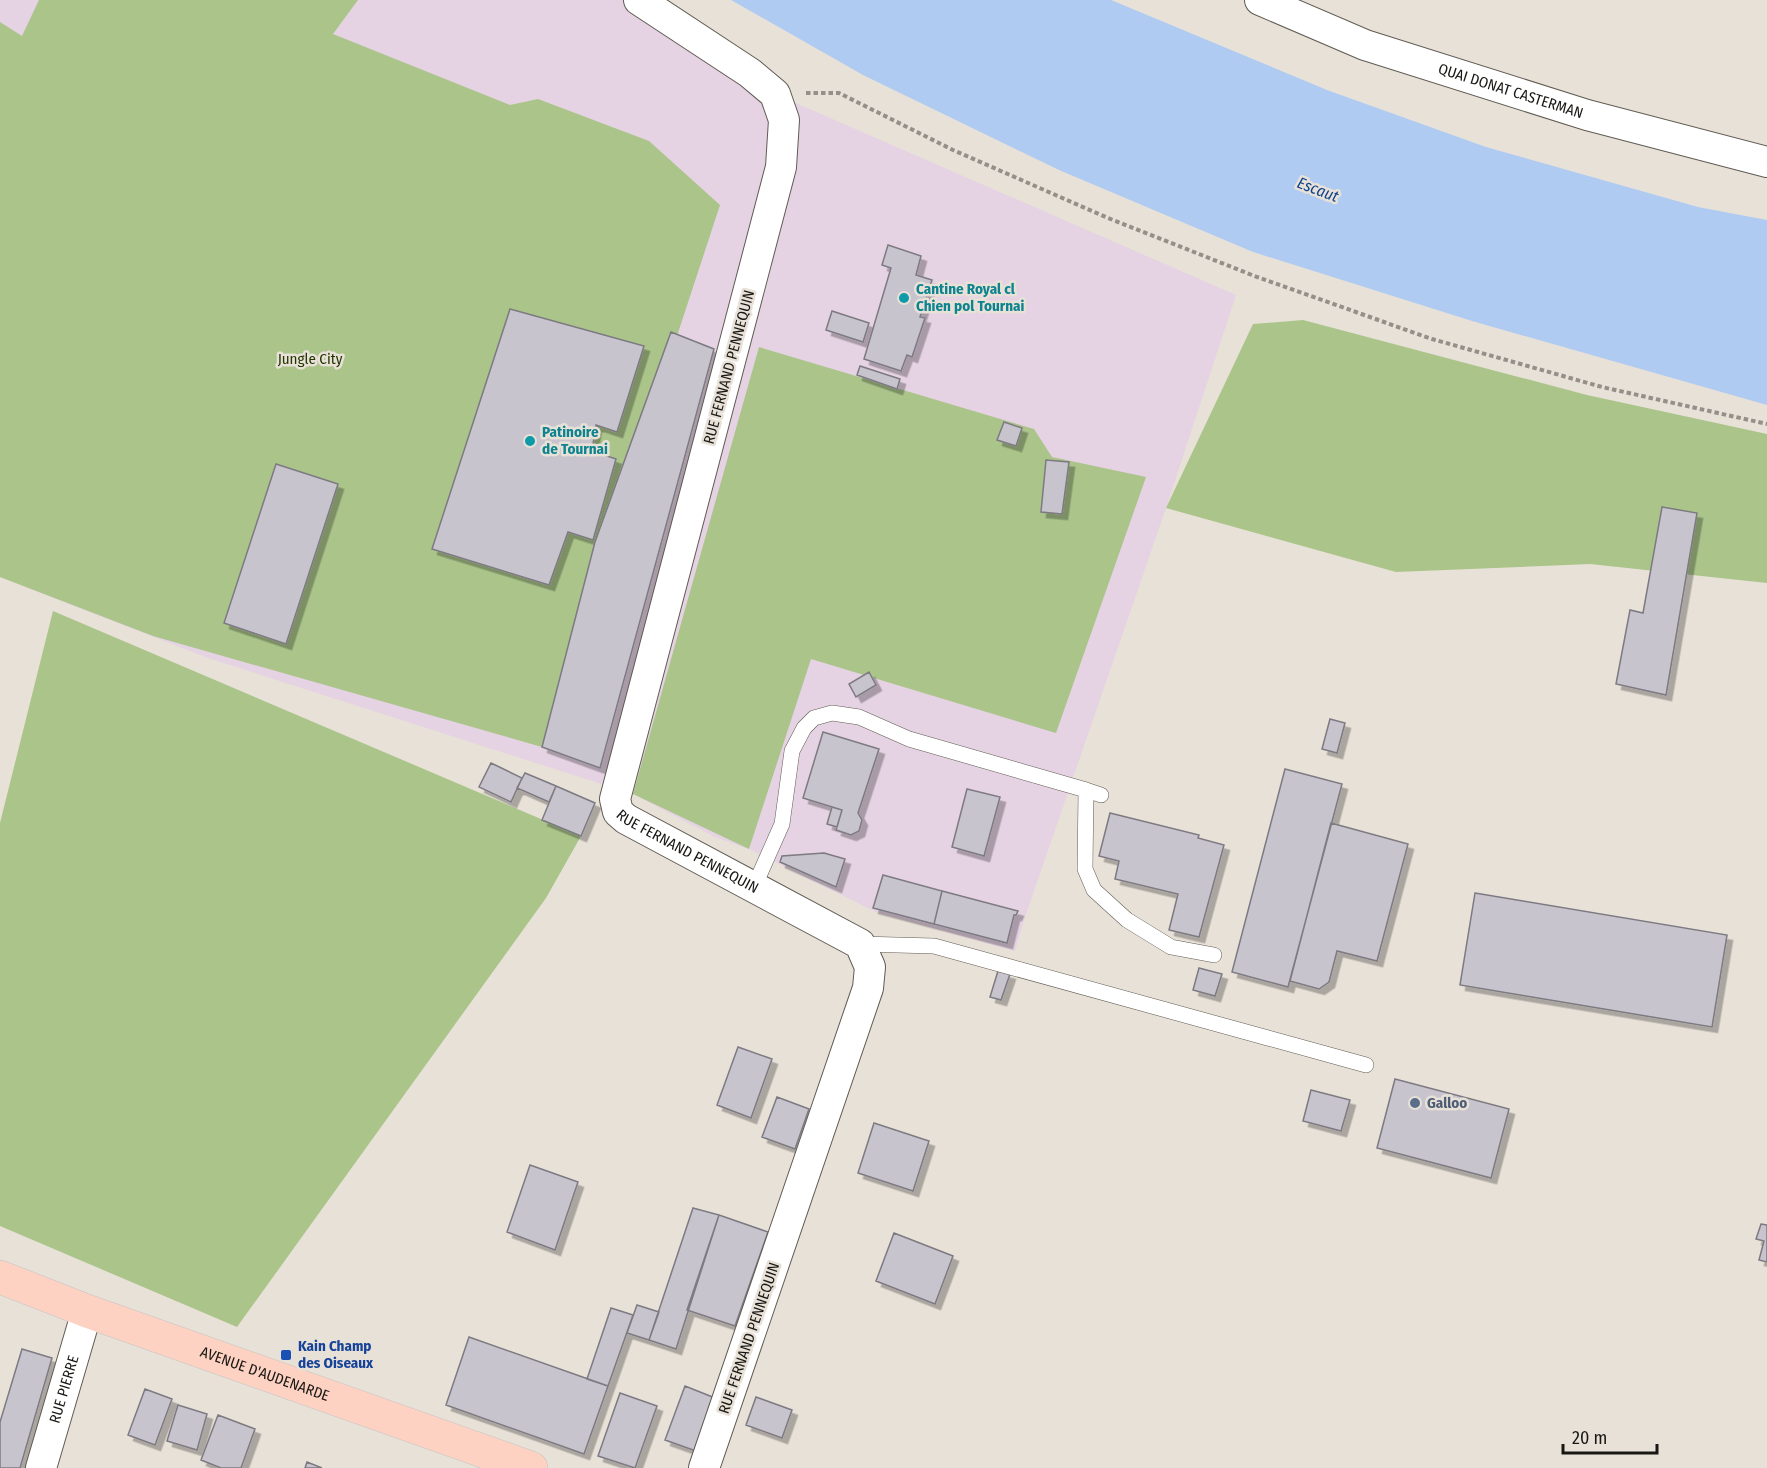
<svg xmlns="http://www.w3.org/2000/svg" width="1767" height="1468" viewBox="0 0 1767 1468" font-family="'Fira Sans Condensed',sans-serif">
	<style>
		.commercial { fill: #e5d2e2 }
		.green { fill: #aac48a }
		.water { fill: #b0cbf2 }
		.building { fill: #c7c4cd; stroke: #7d7a82; stroke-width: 1.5; filter: url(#shadow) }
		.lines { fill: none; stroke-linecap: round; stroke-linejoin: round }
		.service-casing { stroke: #605b53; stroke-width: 16 }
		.minor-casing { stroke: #605b53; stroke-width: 32 }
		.primary-casing { stroke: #c3c3c2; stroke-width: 34 }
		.path { stroke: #948f88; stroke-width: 4; stroke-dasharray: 4.5 3; stroke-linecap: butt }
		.service { stroke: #fff; stroke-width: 15 }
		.minor { stroke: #fff; stroke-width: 30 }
		.primary { stroke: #fdd2c2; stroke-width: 33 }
		.culture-dot { fill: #0f9aa8; stroke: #e8e1d8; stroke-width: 2 }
		.service-dot { fill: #5c6f8a; stroke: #e8e1d8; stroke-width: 2 }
		.transit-dot { fill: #1a4fb4; stroke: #e8e1d8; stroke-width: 2 }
		.labels { text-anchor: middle; stroke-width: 5; stroke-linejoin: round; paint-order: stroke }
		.street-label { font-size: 15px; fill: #191714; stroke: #e8e1d8 }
		.culture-label { font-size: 15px; font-weight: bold; fill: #0d838f; stroke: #e8e1d8; text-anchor: start }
		.park-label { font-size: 15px; fill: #233600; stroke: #e8e1d8 }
		.service-label { font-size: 15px; font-weight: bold; fill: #4e5e75; stroke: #e8e1d8; text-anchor: start }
		.transit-label { font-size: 15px; font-weight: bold; fill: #164399; stroke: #e8e1d8; text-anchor: start }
		.water-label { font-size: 16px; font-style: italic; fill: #0d438d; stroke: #e8e1d8 }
	</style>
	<defs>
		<filter id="shadow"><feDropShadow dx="5.5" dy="5.5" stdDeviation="0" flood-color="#0004"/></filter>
	</defs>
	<rect width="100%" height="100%" fill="#e8e1d8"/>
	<path class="commercial" d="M0,0H642L775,94L1236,295L1166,508L1025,917L1015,951L876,912L749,849L715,837L633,794L208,658L0,577V31L10,29L0,22Z"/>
	<path class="green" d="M39,0H358L333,34L510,105L538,99L649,141L720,205L542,747L153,636L0,577V22L22,36Z
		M1303,320L1587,395L1767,434V583L1590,564L1396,572L1166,508L1253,324Z
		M759,347L1034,429L1052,457L1146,477L1056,733L811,659L749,849L633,794Z
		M53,611L581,836L546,898L237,1327L0,1226V823Z"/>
	<path class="water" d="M731,0H1111L1327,90L1486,147L1698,207L1767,220V405L1472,321L1253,252L1059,170L863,75Z"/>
	<path class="building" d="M888,245L921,256L916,275L932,280L920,317L925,318L912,357L907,355L901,371L864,359L891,268L882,265Z
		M510,309L644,346L617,432L596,425L592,451L616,459L593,540L568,532L549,585L432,549Z
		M832,311L869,323L863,342L826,330Z
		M671,332L714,349L600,768L542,747L595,542Z
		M860,366L900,379L897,389L857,375Z
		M1004,422L1022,428L1016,446L997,440Z
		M1046,460L1069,462L1062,514L1041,512Z
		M276,464L338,484L286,644L224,623Z
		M1662,507L1697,513L1666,695L1616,684L1630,610L1643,613Z
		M869,672L876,685L856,697L849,684Z
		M1330,719L1345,723L1337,753L1322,749Z
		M823,732L879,749L858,813L862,820L859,831L851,835L836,830L842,810L803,798Z
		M491,763L522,778L511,802L479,787Z
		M1285,769L1342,784L1288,987L1232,972Z
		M525,773L556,786L549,802L517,788Z
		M556,786L595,803L581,836L542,820Z
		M967,789L1000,797L984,856L952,847Z
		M832,807L842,810L837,827L827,824Z
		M1110,813L1199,835L1198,838L1224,845L1199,937L1169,930L1178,894L1115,879L1119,861L1099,856Z
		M1331,823L1408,844L1377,961L1337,951L1329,982L1319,989L1290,981Z
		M824,853L845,859L836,887L780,862L782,856Z
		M883,875L942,891L934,924L873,908Z
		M942,891L1018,911L1016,915H1014L1007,943L934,924Z
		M1475,893L1727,935L1712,1027L1460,985Z
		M1199,968L1222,974L1215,996L1193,990Z
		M998,971L1010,974L1001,1000L990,997Z
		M738,1047L772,1059L751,1118L717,1105Z
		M1395,1079L1509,1109L1491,1178L1377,1148Z
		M1311,1090L1350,1100L1341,1131L1303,1121Z
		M777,1097L809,1109L795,1149L762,1137Z
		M874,1123L929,1141L913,1191L858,1173Z
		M530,1165L578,1182L555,1250L507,1232Z
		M693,1208L719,1215L676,1349L649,1340Z
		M719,1215L768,1232L735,1326L687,1310Z
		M1761,1224L1767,1225V1262L1759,1260L1764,1241L1756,1239Z
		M894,1233L953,1256L935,1304L876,1281Z
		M637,1305L659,1312L649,1340L627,1333Z
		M611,1308L633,1315L608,1386L587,1379Z
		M469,1337L608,1386L584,1454L446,1405Z
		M22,1349L52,1358L20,1468H0V1422Z
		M685,1386L715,1398L696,1451L665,1440Z
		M145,1389L172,1399L155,1445L128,1435Z
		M620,1393L657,1406L635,1468L598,1456Z
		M756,1397L792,1410L782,1438L746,1425Z
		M178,1405L207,1414L197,1450L167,1441Z
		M218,1415L255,1429L241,1468H221L201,1460Z
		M307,1462L322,1468H305Z"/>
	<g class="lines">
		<g class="service-casing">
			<path id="service" d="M1086,790L1101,795
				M754,887L782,824L792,751L804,728L814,718L832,713L859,717L909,739L1086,790L1085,869L1094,890L1127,920L1171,947L1214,955
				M860,944L934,946L1366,1065"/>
		</g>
		<g class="minor-casing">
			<g id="minor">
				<path id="s1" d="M639,0L750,73L775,94L784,120L781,167L615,799L618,812L626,819L860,944L870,967L868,988L704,1468"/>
				<path id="s2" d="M1260,0L1365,45L1587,115L1767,162"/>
				<path id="s3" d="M41,1468L87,1311"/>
			</g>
		</g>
		<g class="primary-casing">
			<g id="primary">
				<path id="s4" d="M0,1277L87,1311L531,1468"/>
			</g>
		</g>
		<path class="path" d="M806,93H839L953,150L1108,218L1257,277L1432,339L1602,387L1767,424"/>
		<use href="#service" class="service"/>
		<use href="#minor" class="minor"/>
		<use href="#primary" class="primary"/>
	</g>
	<g class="culture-dot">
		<circle cx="904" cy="298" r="6"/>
		<circle cx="530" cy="441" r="6"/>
	</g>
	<circle class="service-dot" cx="1415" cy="1103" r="6"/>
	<rect class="transit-dot" x="280" y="1349" width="12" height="12" rx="3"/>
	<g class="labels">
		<g class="street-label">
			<text dy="5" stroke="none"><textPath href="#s2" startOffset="267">QUAI DONAT CASTERMAN</textPath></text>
			<text transform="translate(729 367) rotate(-75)" y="5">RUE FERNAND PENNEQUIN</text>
			<text dy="5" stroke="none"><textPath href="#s1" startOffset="987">RUE FERNAND PENNEQUIN</textPath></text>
			<text transform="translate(749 1338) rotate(-71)" y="5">RUE FERNAND PENNEQUIN</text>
			<text dy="5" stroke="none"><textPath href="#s4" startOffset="282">AVENUE D'AUDENARDE</textPath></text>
			<text dy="5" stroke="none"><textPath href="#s3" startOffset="82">RUE PIERRE</textPath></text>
		</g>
		<g class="culture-label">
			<text x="916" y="294">Cantine Royal cl<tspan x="916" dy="17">Chien pol Tournai</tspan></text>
			<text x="542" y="437">Patinoire<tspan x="542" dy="17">de Tournai</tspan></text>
		</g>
		<g class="park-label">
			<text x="310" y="364">Jungle City</text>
		</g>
		<g class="service-label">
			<text x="1427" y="1108">Galloo</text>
		</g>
		<g class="transit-label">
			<text x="298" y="1351">Kain Champ<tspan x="298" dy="17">des Oiseaux</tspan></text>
		</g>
		<g class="water-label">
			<text transform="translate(1318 189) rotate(21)" y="6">Escaut</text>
		</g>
	</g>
	<path d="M1563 1444v9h94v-9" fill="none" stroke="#191714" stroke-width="3"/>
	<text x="1572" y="1444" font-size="18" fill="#191714" stroke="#e8e1d8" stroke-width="4.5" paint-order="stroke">20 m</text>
</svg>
